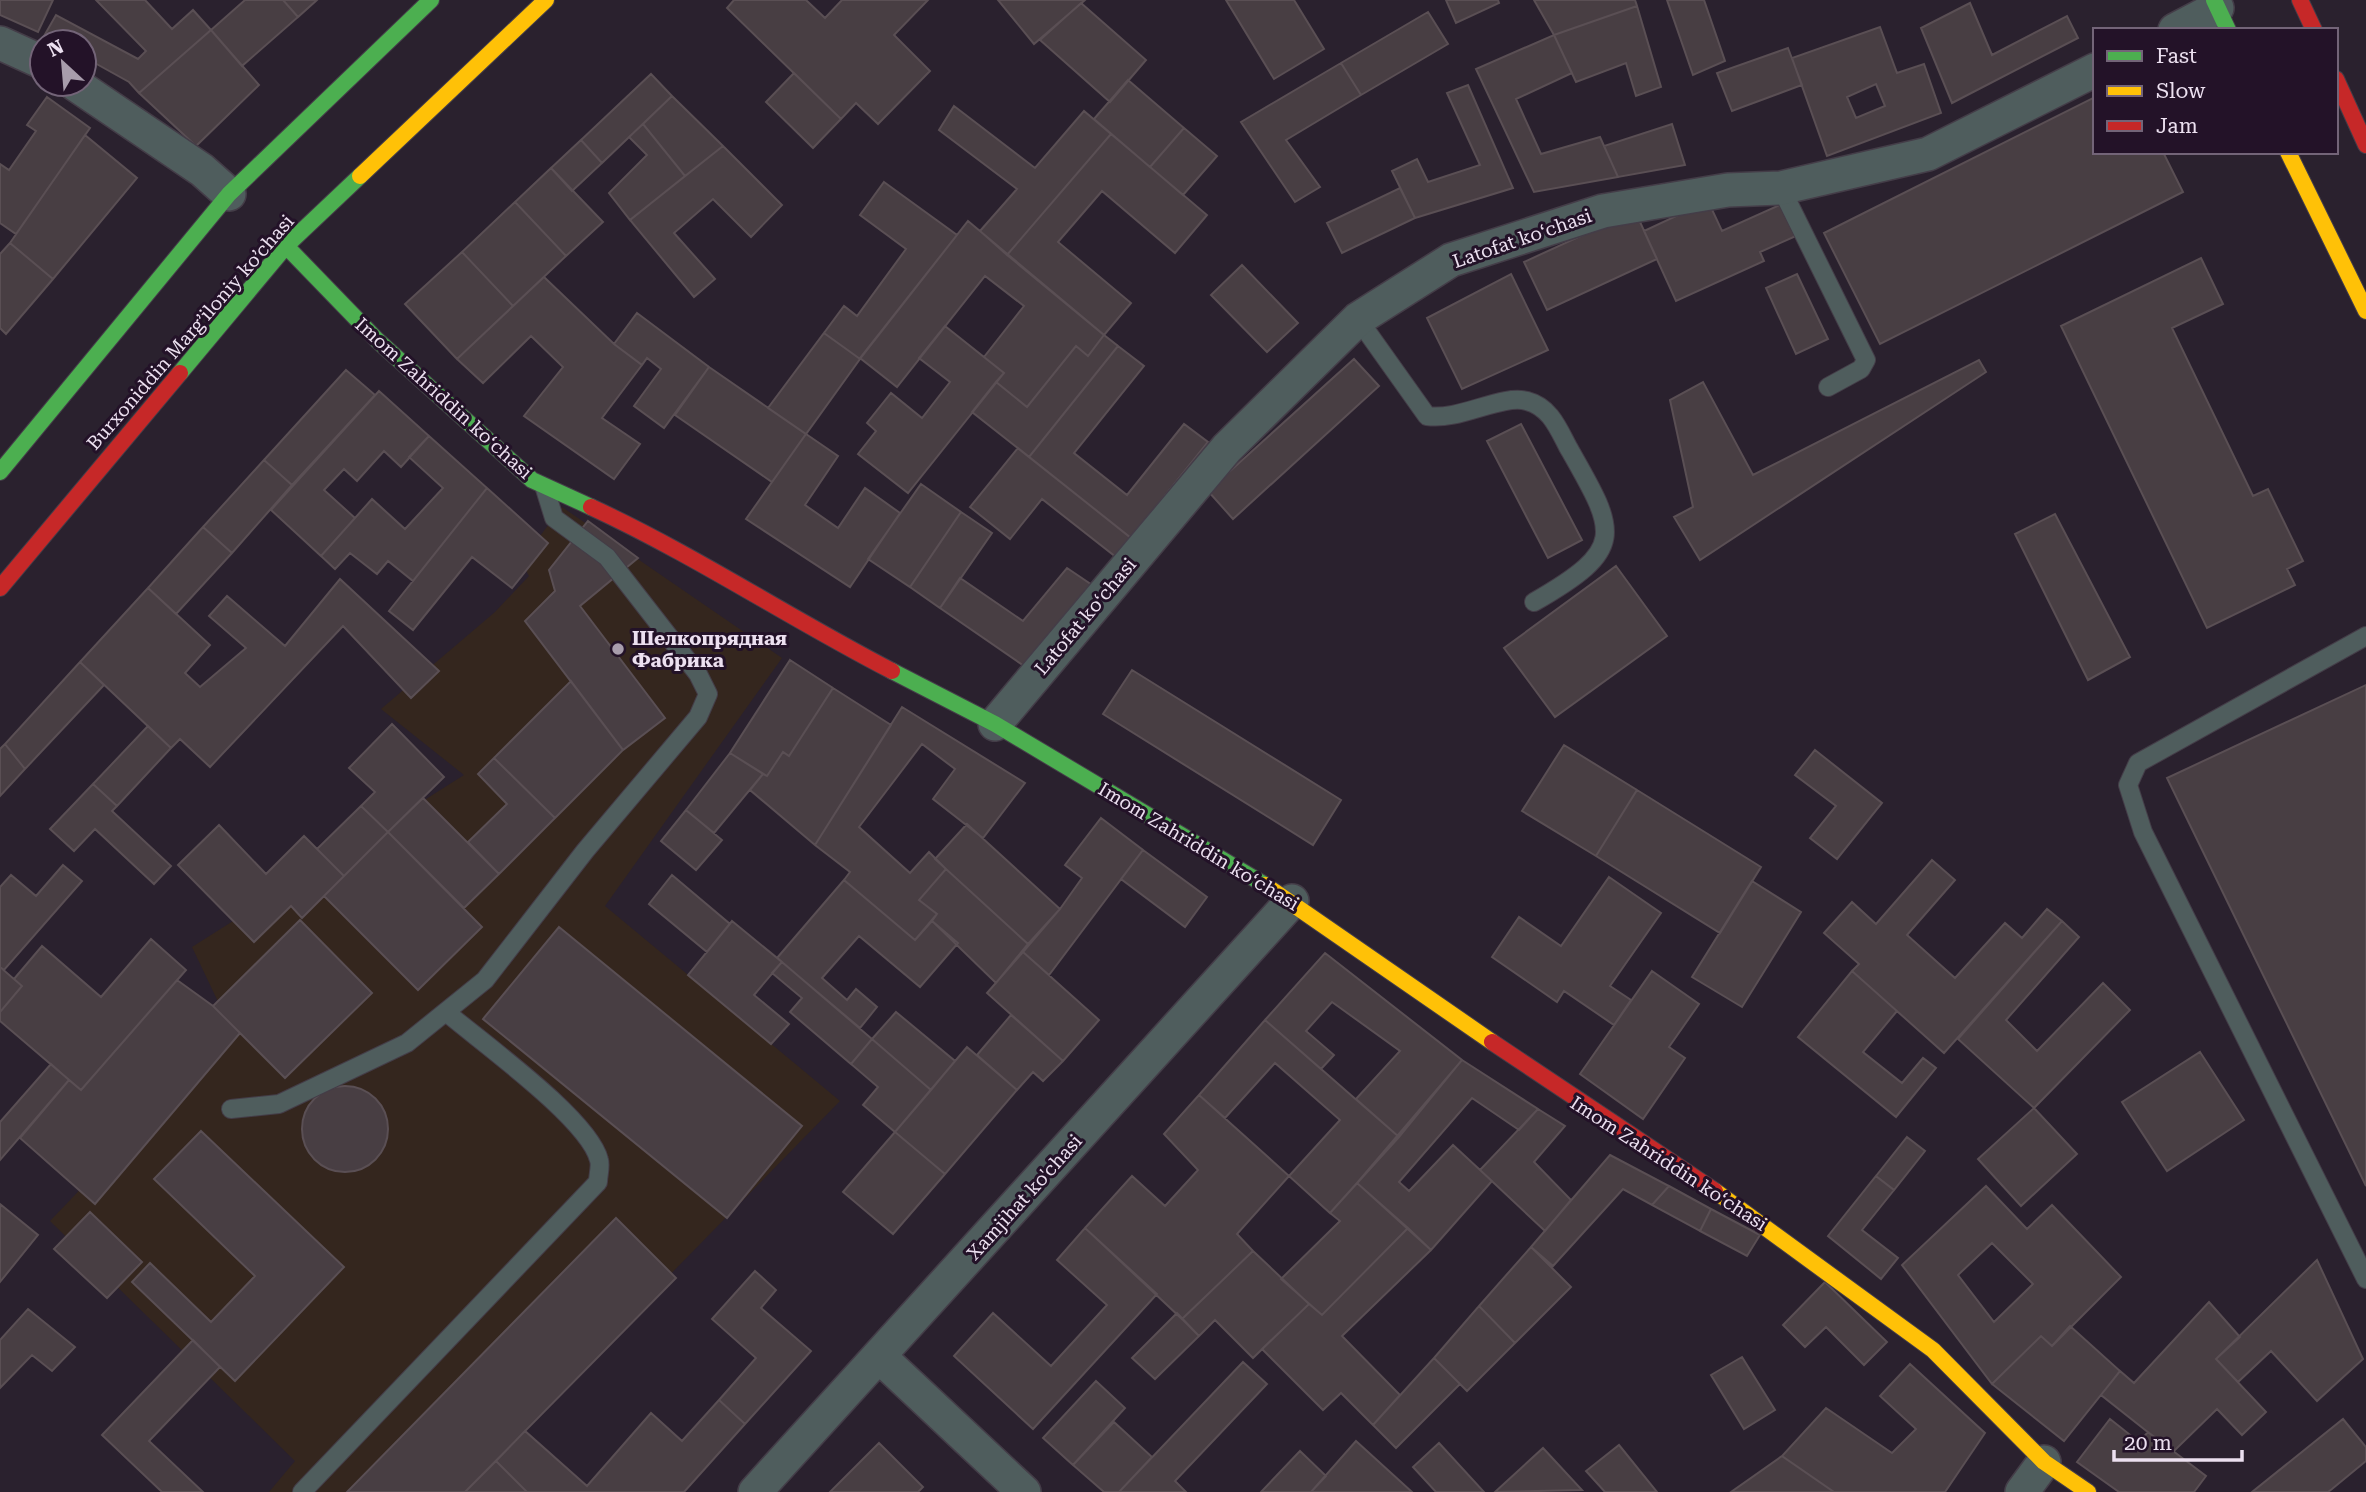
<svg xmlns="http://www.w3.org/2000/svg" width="2366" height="1492" viewBox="0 0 2366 1492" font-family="'Roboto Serif',serif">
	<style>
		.industrial { fill: #34261e }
		.building { fill: #483e43; stroke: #5a4f54; stroke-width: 2; fill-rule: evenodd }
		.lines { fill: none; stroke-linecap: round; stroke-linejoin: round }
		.lane-casing { stroke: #443d48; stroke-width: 20 }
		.street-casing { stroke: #443d48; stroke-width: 36 }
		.fast-casing { stroke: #443d48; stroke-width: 18 }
		.slow-casing { stroke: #443d48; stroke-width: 18 }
		.jam-casing { stroke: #443d48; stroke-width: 18 }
		.lane { stroke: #4f5d5d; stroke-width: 18 }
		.street { stroke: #4f5d5d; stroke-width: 33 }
		.fast { stroke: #4caf50; stroke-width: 16 }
		.slow { stroke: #ffc107; stroke-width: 16 }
		.jam { stroke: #c62828; stroke-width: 16 }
		.poi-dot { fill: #a89dac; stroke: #231228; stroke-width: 2.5 }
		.labels { text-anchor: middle; stroke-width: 6; stroke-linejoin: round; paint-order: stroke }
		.street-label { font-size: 19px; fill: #ece0f0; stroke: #231228 }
		.poi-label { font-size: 19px; font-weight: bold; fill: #ece0f0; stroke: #231228; text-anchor: start }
	</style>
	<rect width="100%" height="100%" fill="#2a212e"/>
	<path class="industrial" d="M562,507L782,658L605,906L840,1101L563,1384L464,1492H269L295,1461L50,1221L232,1031L192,947L464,775L381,709L495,612L529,576L521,561Z"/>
	<path class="building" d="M0,0H53L38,32L0,15Z
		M96,0H145L172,29L193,10L211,30L139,93L129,82L84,57V42H55L44,36L56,15L138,59L146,51Z
		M245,0H283L298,17L242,66L211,30Z
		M283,0H317L298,17Z
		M734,0H806L825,18L842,0H928L894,35L930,71L878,124L856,103L841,119L727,8Z
		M998,0H1085L1034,44Z
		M1226,0H1294L1324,49L1274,79Z
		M1446,0H1498L1499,3L1456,23Z
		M1534,0H1635L1637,6L1554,35Z
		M1667,0H1704L1725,61L1693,75Z
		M1081,3L1146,60L1110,102L1040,40Z
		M1970,3L1992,55L2067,16L2078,38L1952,103L1921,28Z
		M1637,6L1661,87L1636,96L1626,63L1576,82L1554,35Z
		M1428,12L1448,44L1361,95L1341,63Z
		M1880,27L1897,73L1924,64L1941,113L1827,156L1792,58ZM1876,84L1885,106L1856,118L1847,97Z
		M211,30L259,85L196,146L139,93Z
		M1554,35L1572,73L1516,99L1541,154L1600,137L1618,177L1534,192L1476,69Z
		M1788,48L1802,85L1732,111L1717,73Z
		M1341,63L1361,95L1286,140L1320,187L1295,202L1241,122Z
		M794,73L841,119L813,148L766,102Z
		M651,74L672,96L602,163L581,140Z
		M1128,80L1184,128L1150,167L1094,119Z
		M1468,85L1513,188L1415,218L1392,171L1417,159L1428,182L1480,165L1447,93Z
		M672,96L723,146L685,176L643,124Z
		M47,97L90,128L16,234L0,223V164L9,170L36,131L27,125Z
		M2095,97V152H2163L2183,192L1880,344L1824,233Z
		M954,106L1035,168L1084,111L1111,134L1007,255L980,231L1017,189L939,130Z
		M643,124L685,176L630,220L609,193L647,155L629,137Z
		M1672,124L1685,165L1618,177L1604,146Z
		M1184,128L1217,156L1183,195L1150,167Z
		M1111,134L1207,215L1175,253L1102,191L1058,242L1131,303L1104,335L1007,255Z
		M85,135L137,178L53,279L10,243Z
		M581,140L602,163L572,191L551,168Z
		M723,146L782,205L751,237L713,199L674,233L715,279L694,297L630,220Z
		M551,168L603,222L566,256L515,202Z
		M884,182L957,235L860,359L824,333L844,306L857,316L906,249L860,215Z
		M1400,188L1415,218L1342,253L1327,223Z
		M1708,201L1722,231L1782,204L1796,236L1760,252L1764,261L1676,301L1644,231Z
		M515,202L566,256L513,306L462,252Z
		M1635,211L1657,259L1547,310L1524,262Z
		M968,221L1104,335L1088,356L1076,346L1027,407L996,382L1004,373L984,357L1024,306L985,276L897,387L860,358Z
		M10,243L53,279L6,334L0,328V254Z
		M462,252L513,306L457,359L405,304Z
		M2201,258L2223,304L2172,328L2253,496L2268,489L2303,561L2287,569L2295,585L2207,628L2061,326Z
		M1242,265L1298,323L1267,352L1211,295Z
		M1511,274L1548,350L1462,389L1427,318Z
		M1797,274L1828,339L1796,354L1766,288Z
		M544,277L614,344L642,365L602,418L640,444L614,479L524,416L563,367L531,336L483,383L457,359Z
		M637,313L709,367L664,428L634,406L661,369L647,358L642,365L614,344Z
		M945,326L1004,373L908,493L858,454L876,431L867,423L891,393L922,418L950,382L919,358Z
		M824,333L860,359L806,434L768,408Z
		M1104,335L1118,346L1029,457L972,412L996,382L1027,407L1076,346L1088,356Z
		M1118,346L1144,366L1074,453L1127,495L1184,424L1208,442L1131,538L1029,457Z
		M1354,359L1379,386L1233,519L1208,491Z
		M1979,360L1986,372L1700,560L1674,517L1693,507L1670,400L1703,382L1753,475Z
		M709,367L806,434L772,482L675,415Z
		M346,370L375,395L292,485L264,460Z
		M379,391L429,436L401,467L384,451L357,481L344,469L324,490L355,518L321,556L271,510Z
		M1521,424L1582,540L1548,558L1487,441Z
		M806,434L838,456L805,505L838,528L865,488L900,513L850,587L746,519Z
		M429,436L487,488L413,581L388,561L377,574L350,553L335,569L321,556L372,499L405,529L443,488L409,457Z
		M1018,448L1131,538L1116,557L1042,499L1010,539L970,507Z
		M264,460L292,485L232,553L203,527Z
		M921,484L961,512L910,587L868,559Z
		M487,488L548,543L512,588L472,557L413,630L389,611Z
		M961,512L992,533L940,608L910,587Z
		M2055,514L2130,657L2088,680L2015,534Z
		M588,521L638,558L580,606L665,718L623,750L525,621L555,591L549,570Z
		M203,527L232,553L176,614L148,588Z
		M1616,566L1667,636L1555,717L1504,648Z
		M1067,568L1095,587L1027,668L940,608L960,578L1023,621Z
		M340,579L439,671L411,698L343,626L210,767L180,739L171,748L80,662L148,588L210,645L185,673L200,687L246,648L209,616L227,596L285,646Z
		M790,660L833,688L789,756L783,752L767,776L730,753Z
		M80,662L104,685L25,769L5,744Z
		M1132,670L1341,800L1313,845L1103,714Z
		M571,681L623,750L555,818L494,758Z
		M2366,685V1186L2167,778Z
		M833,688L891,725L815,845L750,790L763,774L767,776L783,752L789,756Z
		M902,707L1025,783L983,838L933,799L955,769L922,744L859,827L910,873L929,852L946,869L919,900L937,914L915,940L844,880L850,872L815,845Z
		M392,724L444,777L388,832L361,806L375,792L349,768Z
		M148,726L171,748L117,806L93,784Z
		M5,744L25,769L0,796V749Z
		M1564,745L1637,790L1596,856L1522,811Z
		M1815,750L1882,803L1837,859L1810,838L1836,806L1795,775Z
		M730,753L763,774L714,833L686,810Z
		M494,758L555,818L499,874L468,842L507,804L478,774Z
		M93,784L117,806L112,811L171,866L154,884L95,829L74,851L50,829Z
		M1637,790L1761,867L1720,933L1596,856Z
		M423,798L499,874L464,908L388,832Z
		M361,806L388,832L344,876L317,849Z
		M686,810L722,840L696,870L661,841Z
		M1101,818L1143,850L1049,975L1023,952L1060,909L1082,878L1065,865Z
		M967,824L1060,909L1028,944L935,859Z
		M219,825L266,874L304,836L344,876L302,918L291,906L254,942L178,865Z
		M388,832L482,927L418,990L324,896Z
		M1143,850L1207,897L1185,927L1121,879Z
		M1932,860L1955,880L1907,935L1955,978L2005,923L2022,938L2047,909L2062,921L1944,1053L1852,971L1859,964L1824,933L1852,902L1876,924Z
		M63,865L82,881L4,970L0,967V887L11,875L36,896Z
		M946,869L1028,944L996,983L932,921L937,914L919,900Z
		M672,875L730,924L707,952L649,904Z
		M1609,877L1661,913L1610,986L1631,1000L1614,1025L1564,991L1557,1002L1492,957L1519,917L1561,946Z
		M844,880L915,940L932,921L958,943L920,987L859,936L822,978L847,1000L856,989L877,1007L860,1028L777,958Z
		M1752,881L1801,912L1742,1007L1692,977Z
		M300,920L372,993L285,1078L213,1006Z
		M732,921L782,962L754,995L789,1024L771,1044L688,975Z
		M2062,921L2079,937L2006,1020L2037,1051L2103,983L2130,1010L2034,1108L1958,1039Z
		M559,927L802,1126L727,1218L483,1019Z
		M151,939L186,970L81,1090L0,1021V1012L22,986L14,979L42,946L101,997Z
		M1023,952L1099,1020L1063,1061L987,993Z
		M1325,953L1462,1060L1399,1137L1356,1099L1400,1051L1332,1002L1306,1031L1334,1055L1321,1069L1265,1020Z
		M782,962L872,1039L851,1064L790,1012L802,998L772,973Z
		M0,967L22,986L0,1012Z
		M1652,971L1699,1004L1669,1047L1685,1058L1643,1119L1580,1074Z
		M1852,971L1897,1011L1863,1052L1902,1083L1923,1058L1936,1068L1896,1117L1798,1037Z
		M177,980L213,1006L240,1033L95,1204L20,1138L69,1080L81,1090Z
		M896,1012L955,1061L931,1090L872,1039Z
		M1011,1015L1063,1061L1043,1081L1033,1072L1017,1090L977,1055Z
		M1265,1020L1399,1137L1330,1213L1289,1176L1340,1120L1275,1063L1225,1118L1199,1095Z
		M872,1039L931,1090L895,1132L863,1105L878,1087L851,1064Z
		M967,1047L1017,1090L945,1174L895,1132Z
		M2200,1052L2244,1120L2167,1171L2122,1102Z
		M1462,1060L1538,1109L1519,1130L1472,1098L1399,1182L1409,1191L1453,1145L1492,1181L1431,1250L1357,1183Z
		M51,1064L69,1080L0,1160V1122Z
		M302 1129a43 43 0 1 1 86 0a43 43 0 1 1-86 0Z
		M1199,1095L1289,1176L1237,1234L1253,1251L1182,1319L1085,1228L1132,1176L1165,1206L1198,1170L1164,1134Z
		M2034,1108L2077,1154L2021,1206L1978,1159Z
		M1538,1109L1565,1126L1534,1162L1571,1200L1545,1231L1480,1170Z
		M201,1131L344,1267L235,1381L132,1282L150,1263L211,1322L255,1276L154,1179Z
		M895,1132L945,1174L893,1234L843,1192Z
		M1907,1137L1925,1151L1894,1190L1876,1176Z
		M1610,1155L1669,1186L1652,1205L1623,1189L1553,1266L1531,1247Z
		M1876,1176L1894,1190L1862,1230L1898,1258L1881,1279L1828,1236Z
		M1357,1183L1408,1228L1322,1315L1281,1279L1340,1221L1330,1213Z
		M1669,1186L1711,1209L1700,1231L1652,1205Z
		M1986,1186L2027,1229L2052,1205L2121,1277L2052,1346L2041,1336L1992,1384L1902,1265ZM1992,1243L2033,1284L1994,1322L1958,1275Z
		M0,1204L38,1235L0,1282Z
		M1711,1209L1760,1235L1747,1256L1700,1231Z
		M90,1212L142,1262L107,1298L54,1249Z
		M616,1218L676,1278L465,1492H347Z
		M1085,1228L1157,1294L1033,1429L954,1356L993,1313L1051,1366L1107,1305L1057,1260Z
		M1408,1228L1431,1250L1342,1336L1400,1395L1373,1425L1341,1393L1323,1410L1262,1349L1309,1304L1322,1315Z
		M1531,1247L1571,1287L1515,1343L1479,1306Z
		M1253,1251L1309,1304L1253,1358L1215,1320L1199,1336L1182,1319Z
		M2317,1260L2363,1359L2317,1401L2271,1351L2238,1382L2216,1359Z
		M755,1271L776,1290L761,1308L811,1351L745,1424L719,1400L756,1358L712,1319Z
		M1825,1282L1887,1342L1864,1365L1826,1327L1805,1347L1783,1325Z
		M2209,1302L2240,1337L2216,1359L2266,1412L2242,1435L2217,1409L2173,1452L2101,1395L2120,1371L2134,1383Z
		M1479,1306L1515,1343L1467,1391L1434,1358Z
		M28,1309L75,1347L52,1371L32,1355L0,1388V1340Z
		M1177,1313L1199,1336L1155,1379L1132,1358Z
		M2070,1326L2120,1371L2064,1441L1992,1384L2041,1336L2052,1346Z
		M193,1340L220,1367L149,1441L203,1492H162L102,1435Z
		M1742,1357L1775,1410L1744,1429L1711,1375Z
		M1434,1358L1460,1384L1396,1448L1373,1425Z
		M1243,1362L1267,1384L1175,1481L1186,1492H1119Z
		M1910,1364L1985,1433L1945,1492H1834L1782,1456L1826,1408L1892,1453L1916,1429L1880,1396Z
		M1096,1381L1125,1408L1073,1465L1043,1438Z
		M719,1400L745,1424L684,1492H527L496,1461L525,1431L587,1486L651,1413L682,1441Z
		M2110,1419L2139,1442L2148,1432L2206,1476L2194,1492H2119L2077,1462Z
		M2343,1419L2366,1447V1461L2332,1489L2328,1492H2252Z
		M1114,1422L1152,1457L1119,1492H1104L1073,1465Z
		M1356,1441L1412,1492H1311Z
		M879,1443L923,1487L918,1492H830Z
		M1439,1443L1484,1492H1436L1413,1467Z
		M1619,1445L1657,1492H1605L1586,1471Z
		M1543,1448L1582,1490L1495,1492Z
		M1300,1451L1326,1476L1311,1492H1261Z
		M1782,1456L1834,1492H1731Z
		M496,1461L527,1492H465Z"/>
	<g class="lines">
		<g class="lane-casing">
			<path id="lane" d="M1781,188L1866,360L1861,369L1828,387
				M1358,319L1427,416C1460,421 1501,394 1527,401C1550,407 1558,428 1568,447C1617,533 1628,548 1534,602
				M2366,636L2138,763L2128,785L2143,832L2366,1279
				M231,1109L279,1104L407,1043L485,980L585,851L698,717L708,694L698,674L607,557L554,518L545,489
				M302,1492L598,1182C598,1175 601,1166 599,1160C589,1119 481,1042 446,1012"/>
		</g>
		<g class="street-casing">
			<path id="street" d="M2175,30L2217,8
				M0,43L42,62
				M75,84L202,170L229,194
				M995,724L1227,448L1358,319L1451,260L1603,211L1728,190L1781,188L1928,154L2095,70
				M880,1357L1024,1492
				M755,1492L1292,901
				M2022,1492L2044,1462"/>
		</g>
		<g class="fast-casing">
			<path id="fast" d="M2214,0L2228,30
				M286,246L377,340L532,480L591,507
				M180,373L286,246L360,176
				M0,472L229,194L431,0
				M892,671L995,724L1265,885"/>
		</g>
		<g class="slow-casing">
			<path id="slow" d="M2288,152L2366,311
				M360,176L546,0
				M1265,885L1492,1042
				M1715,1191L1933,1350L2044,1462L2088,1492"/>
		</g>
		<g class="jam-casing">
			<path id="jam" d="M2300,0L2314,30
				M2336,79L2366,145
				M591,507C695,555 791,619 892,671
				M0,588L180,373
				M1492,1042L1715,1191"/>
		</g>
		<use href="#lane" class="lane"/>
		<use href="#street" class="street"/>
		<use href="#fast" class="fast"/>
		<use href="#slow" class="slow"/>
		<use href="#jam" class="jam"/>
	</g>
	<circle class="poi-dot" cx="618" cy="649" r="7"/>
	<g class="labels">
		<g class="street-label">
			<text transform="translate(1522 238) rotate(-19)" y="7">Latofat koʻchasi</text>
			<text transform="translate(190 332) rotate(-49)" y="7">Burxoniddin Marg’iloniy ko’chasi</text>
			<text transform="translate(444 398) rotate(42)" y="7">Imom Zahriddin koʻchasi</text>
			<text transform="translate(1085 616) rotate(-50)" y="7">Latofat koʻchasi</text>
			<text transform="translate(1199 846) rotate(31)" y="7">Imom Zahriddin koʻchasi</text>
			<text transform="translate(1669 1163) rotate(33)" y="7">Imom Zahriddin koʻchasi</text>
			<text transform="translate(1024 1197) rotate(-48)" y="7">Xamjihat ko'chasi</text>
		</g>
		<g class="poi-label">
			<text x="632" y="645">Шелкопрядная<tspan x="632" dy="22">Фабрика</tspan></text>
		</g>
	</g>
	<rect x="2093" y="28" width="245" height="126" fill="#231228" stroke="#736478" stroke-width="2"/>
	<rect x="2107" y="51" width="35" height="10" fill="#4caf50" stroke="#736478" stroke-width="2"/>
	<text x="2156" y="63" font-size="21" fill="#ece0f0">Fast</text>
	<rect x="2107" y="86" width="35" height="10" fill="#ffc107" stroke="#736478" stroke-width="2"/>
	<text x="2156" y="98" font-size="21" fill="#ece0f0">Slow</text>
	<rect x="2107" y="121" width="35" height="10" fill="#c62828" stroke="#736478" stroke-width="2"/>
	<text x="2156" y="133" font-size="21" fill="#ece0f0">Jam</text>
	<g transform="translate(63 63) rotate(334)"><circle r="33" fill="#231228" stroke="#736478" stroke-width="2"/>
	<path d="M0-5L12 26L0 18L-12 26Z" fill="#a89dac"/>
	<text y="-10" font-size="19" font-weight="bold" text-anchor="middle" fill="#ece0f0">N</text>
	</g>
	<path d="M2114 1450v10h128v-10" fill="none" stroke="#ece0f0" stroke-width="3.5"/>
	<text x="2124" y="1450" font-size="21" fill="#ece0f0" stroke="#231228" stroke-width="5" paint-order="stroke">20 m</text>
</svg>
